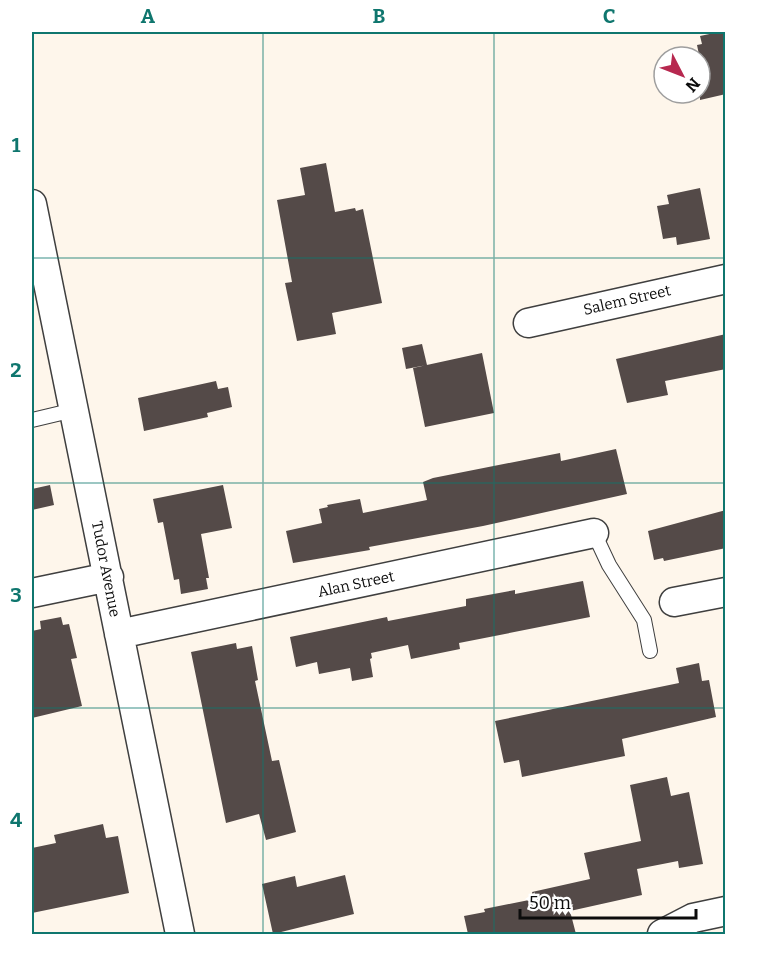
<svg xmlns="http://www.w3.org/2000/svg" width="757" height="966" viewBox="0 0 757 966" font-family="Bitter,serif">
	<style>
		.building { fill: #544a48 }
		.lines { fill: none; stroke-linecap: round; stroke-linejoin: round }
		.service-casing { stroke: #3f3f3f; stroke-width: 16 }
		.minor-casing { stroke: #3f3f3f; stroke-width: 31 }
		.service { stroke: #fff; stroke-width: 14 }
		.minor { stroke: #fff; stroke-width: 28 }
		.grid { fill: none; stroke: #0f766e; stroke-width: 1.5; stroke-opacity: 0.55 }
		.labels { text-anchor: middle; stroke-width: 6; stroke-linejoin: round; paint-order: stroke }
		.street-label { font-size: 15px; fill: #0c0c0c; stroke: #fff }
		.neatline { fill: none; stroke: #0f766e; stroke-width: 2 }
		.grid-label { font-size: 20px; text-anchor: middle; font-weight: bold; fill: #0f766e }
	</style>
	<rect width="100%" height="100%" fill="#fef6eb"/>
	<path class="building" d="M719,32H726V94L700,100V80L704,79L697,45L702,44L700,36Z
		M326,163L335,212L355,208L356,211L363,209L382,303L332,313L336,334L297,341L285,283L292,282L277,200L305,195L300,168Z
		M700,188L710,239L677,245L676,237L663,239L657,206L669,204L667,195Z
		M726,334V369L665,381L668,395L627,403L616,359Z
		M422,344L427,365L406,369L402,348Z
		M482,353L494,413L425,427L413,368Z
		M216,381L218,389L228,387L232,407L207,413L208,417L144,431L138,398Z
		M616,449L627,494L483,526L369,547L370,550L293,563L286,531L322,523L319,509L328,507L327,505L360,499L363,513L427,500L423,482L433,478L560,453L561,461Z
		M50,485L54,505L32,510V489Z
		M223,485L232,528L201,534L209,578H206L208,589L181,594L179,579L174,580L163,522L158,523L153,499Z
		M726,510V548L664,561L663,558L654,560L648,531Z
		M583,581L590,617L459,643L460,649L411,659L408,645L371,653L372,658L370,659L373,677L352,681L350,668L319,674L317,662L296,667L290,637L387,617L388,621L466,606V599L515,590V594Z
		M61,617L63,625L69,624L77,658L71,659L82,706L32,718V631L41,629L40,621Z
		M236,643L237,649L252,646L258,680L255,681L272,761L279,760L296,832L266,840L259,814L226,823L191,652Z
		M699,663L702,681L709,680L716,717L622,739L625,756L522,777L519,760L504,763L495,721L679,683L676,668Z
		M667,777L671,796L689,792L703,864L679,868L678,861L637,869L642,895L570,911L576,934H468L464,916L485,912L484,909L534,899L532,892L590,879L584,853L641,841L630,785Z
		M103,824L106,838L118,836L129,893L32,913V848L56,843L54,835Z
		M345,875L354,914L273,934L262,884L295,876L297,887Z"/>
	<g class="lines">
		<g class="service-casing">
			<path id="service" d="M32,420L74,410
				M594,533L609,565L644,620L650,651"/>
		</g>
		<g class="minor-casing">
			<path id="minor" d="M32,204L180,934
				M528,323L726,279
				M32,593L109,577
				M674,602L726,592
				M119,634L594,533
				M662,934L693,918L726,911"/>
		</g>
		<use href="#service" class="service"/>
		<use href="#minor" class="minor"/>
	</g>
	<path class="grid" d="M263,32V934M494,32V934M32,258H726M32,483H726M32,708H726"/>
	<g class="labels">
		<g class="street-label">
			<text transform="translate(627 300) rotate(-13)" y="5">Salem Street</text>
			<text transform="translate(106 569) rotate(79)" y="5">Tudor Avenue</text>
			<text transform="translate(356 584) rotate(-12)" y="5">Alan Street</text>
		</g>
	</g>
	<rect width="757" height="966" fill="none" stroke="#ffffff" stroke-width="66"/>
	<g transform="translate(682 75) rotate(132)"><circle r="28" fill="#ffffff" stroke="#9e9e9e" stroke-width="1.5"/>
	<path d="M0-4.5L10 22L0 15L-10 22Z" fill="#b7284f"/>
	<text y="-9" font-size="16" font-weight="bold" text-anchor="middle" fill="#0c0c0c">N</text>
	</g>
	<path d="M520 909v9h176v-9" fill="none" stroke="#0c0c0c" stroke-width="3"/>
	<text x="529" y="909" font-size="18" fill="#0c0c0c" stroke="#ffffff" stroke-width="4.5" paint-order="stroke">50 m</text>
	<rect x="33" y="33" width="691" height="900" class="neatline"/>
	<g class="grid-label">
		<text x="148" y="23">A</text>
		<text x="379" y="23">B</text>
		<text x="609" y="23">C</text>
		<text x="16" y="152">1</text>
		<text x="16" y="377">2</text>
		<text x="16" y="602">3</text>
		<text x="16" y="827">4</text>
	</g>
</svg>
